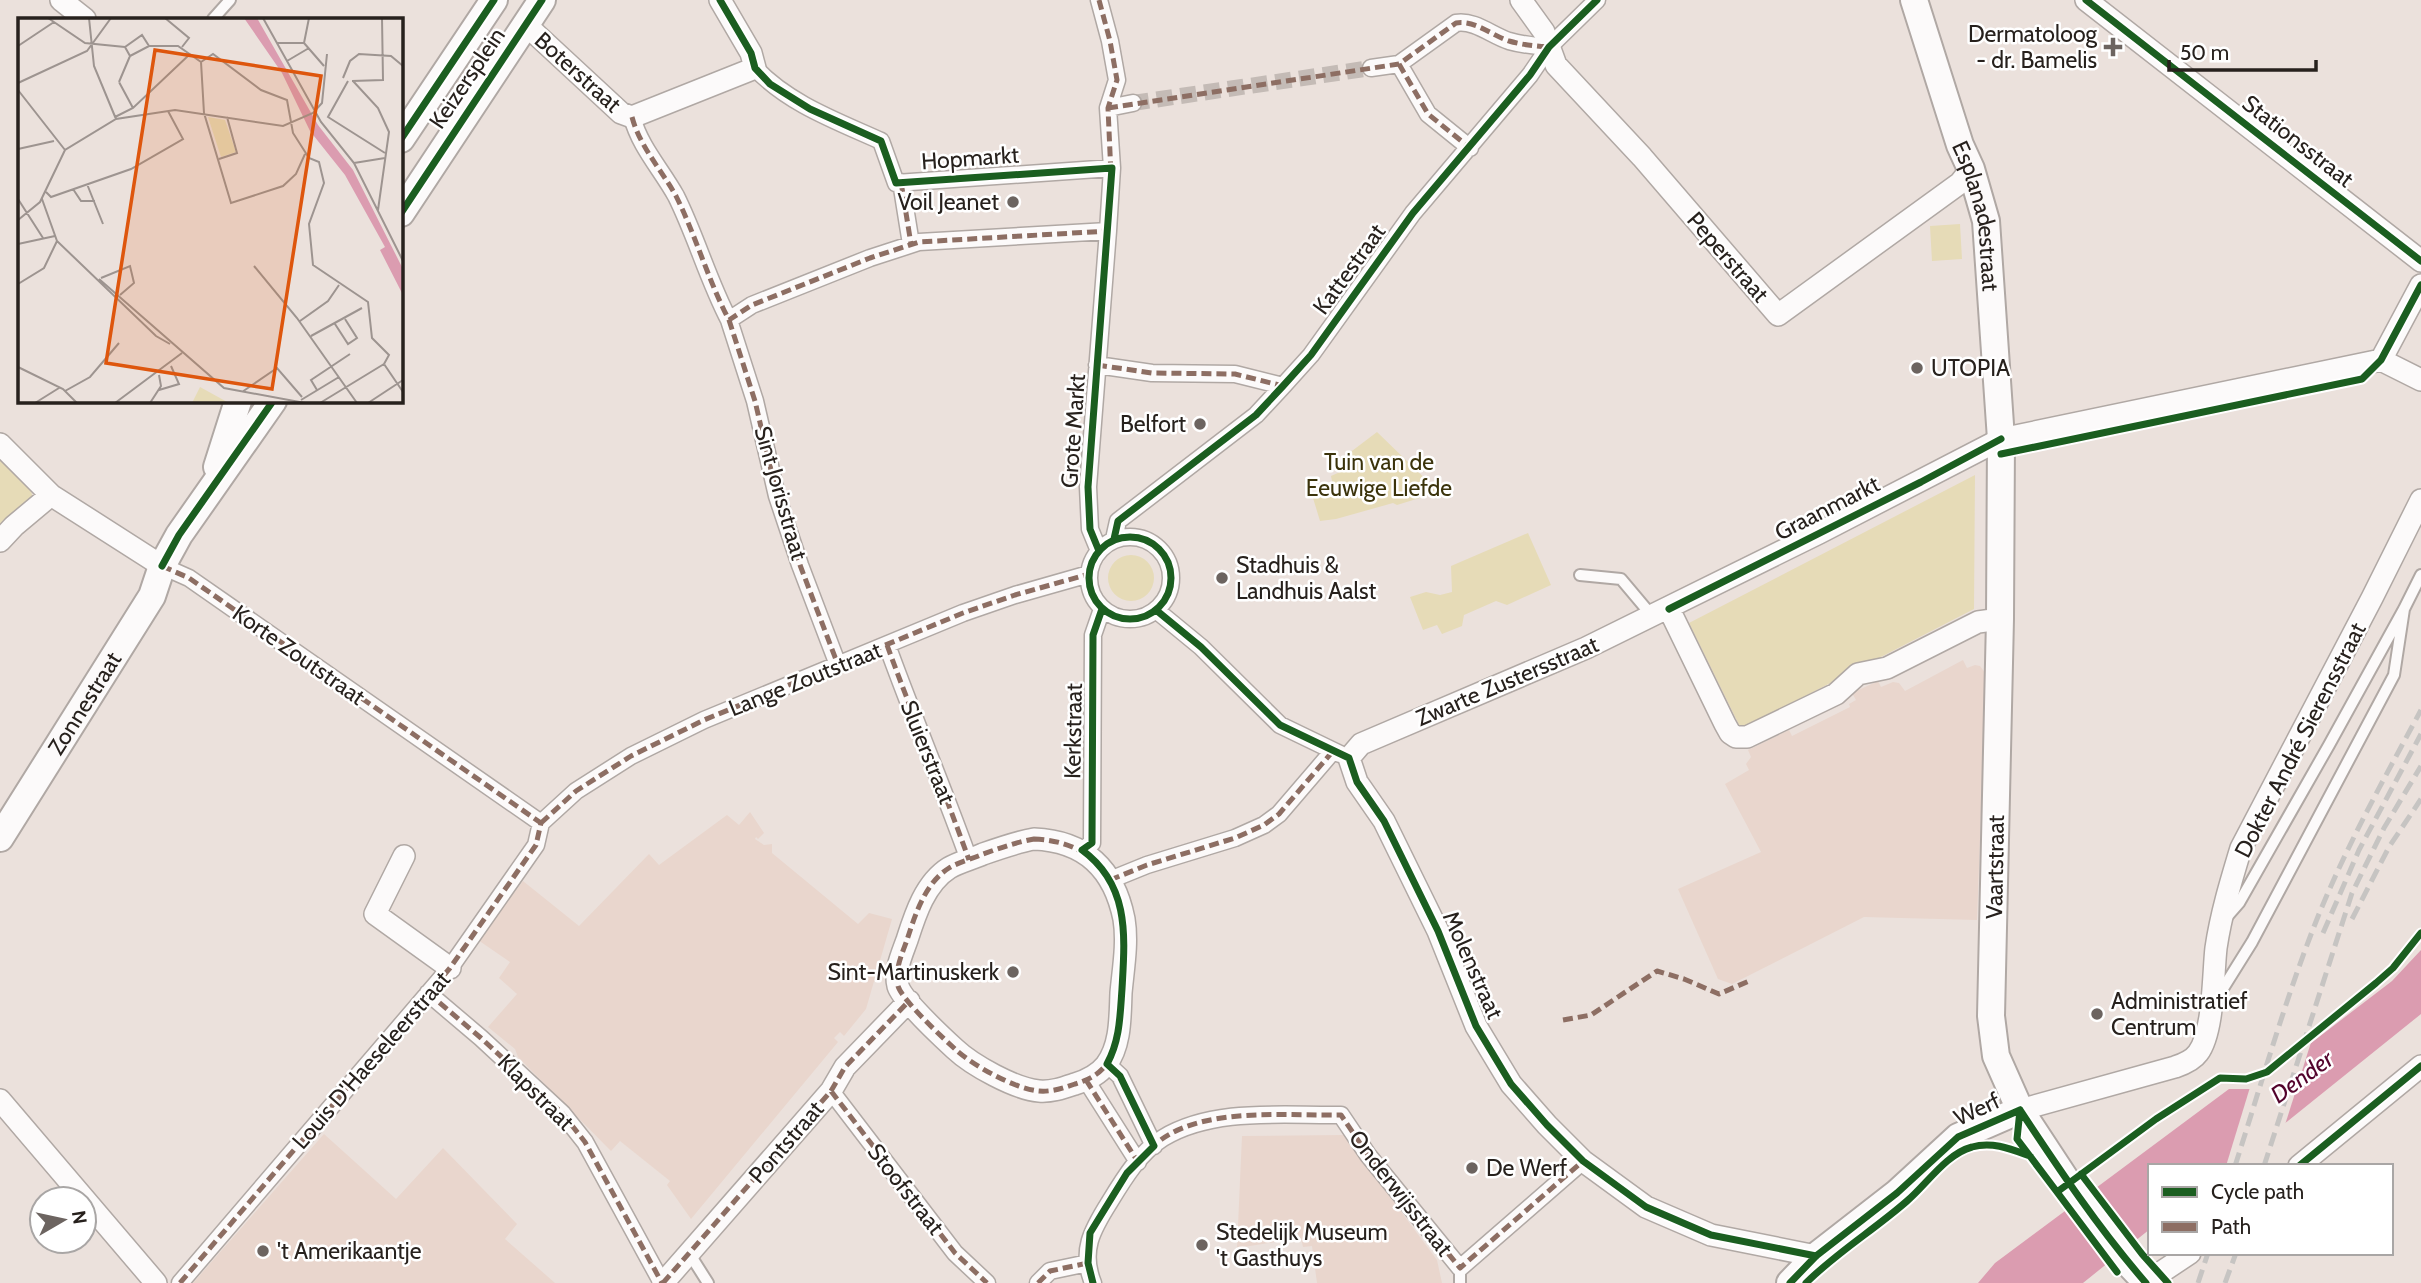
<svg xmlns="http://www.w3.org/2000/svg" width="2421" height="1283" viewBox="0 0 2421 1283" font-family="Cabin,sans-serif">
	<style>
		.built { fill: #e9d6cd }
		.green { fill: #e6dbb7 }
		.water { fill: #db9cb0 }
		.pier { fill: #ebe1dc }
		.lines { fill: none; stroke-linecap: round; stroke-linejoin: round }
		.pedestrian-tunnel { stroke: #c4bbb6; stroke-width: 16; stroke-dasharray: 16 8; stroke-linecap: butt }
		.service-casing { stroke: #b0a8a4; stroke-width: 14 }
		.pedestrian-casing { stroke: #b0a8a4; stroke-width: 19 }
		.minor-casing { stroke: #b0a8a4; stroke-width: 24 }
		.tertiary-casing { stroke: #b0a8a4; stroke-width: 30 }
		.service { stroke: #fcfafa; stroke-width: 10 }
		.pedestrian { stroke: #fcfafa; stroke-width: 16 }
		.minor { stroke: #fcfafa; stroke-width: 21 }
		.tertiary { stroke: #fcfafa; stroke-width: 26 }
		.rail { stroke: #c6c4c2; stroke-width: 5; stroke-dasharray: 14 7; stroke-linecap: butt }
		.quiet { stroke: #8d6e63; stroke-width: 5; stroke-dasharray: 10 5; stroke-linecap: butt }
		.cycleway-casing { stroke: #fff; stroke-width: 11 }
		.cycleway { stroke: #1b5e20; stroke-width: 7 }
		.poi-dot { fill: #6c6460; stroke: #fff; stroke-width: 2.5 }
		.labels { text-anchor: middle; stroke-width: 5; stroke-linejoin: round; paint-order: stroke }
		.poi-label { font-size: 23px; fill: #27211d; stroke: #fff; text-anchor: start }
		.street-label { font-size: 23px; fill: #27211d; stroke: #fff }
		.park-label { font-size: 23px; fill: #3b330b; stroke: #fff }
		.water-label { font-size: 24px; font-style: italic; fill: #53032c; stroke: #fff }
		.inset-road { fill: none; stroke: #9d9490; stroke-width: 2 }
		.view { fill: #de560d; fill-opacity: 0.15; stroke: #de560d; stroke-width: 3.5 }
		.inset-edge { fill: none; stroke: #27211d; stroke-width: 3.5 }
	</style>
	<rect width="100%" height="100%" fill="#ebe1dc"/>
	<path class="built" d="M1963,660L1967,668L1975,665L1980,666L1986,674L1977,920L1864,917L1732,984L1718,979L1678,889L1761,852L1725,784L1749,770L1746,764L1751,757L1748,750L1789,730L1792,736L1850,707L1849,704L1856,700L1852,693L1878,681L1881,687L1893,682L1899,683L1905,691Z
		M750,812L764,833L758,839L756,837L755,839L764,845L772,844V853L858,924L869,913L892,919L866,1009L844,1036L840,1032L834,1038L838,1042L691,1219L667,1185L670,1181L620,1141L611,1151L518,1057L515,1049L488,1027L517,994L499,978L510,962L478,940L523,881L579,926L649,854L659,865L727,815L739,825Z
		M324,1134L396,1199L443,1148L517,1224L505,1239L555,1283H193Z
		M1344,1135L1437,1260L1442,1283H1317L1312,1246L1303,1247L1301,1238L1237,1248L1242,1136Z"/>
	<path class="green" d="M1960,224L1962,259L1932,261L1930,226Z
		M1377,432L1439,492L1397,505L1393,503L1336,519L1320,521L1313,498L1333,486L1331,476L1349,468L1344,457Z
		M0,460L31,491L33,498L0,528Z
		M1975,475L1974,609L1741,729L1689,623Z
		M1528,533L1551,585L1507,605L1496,601L1464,615L1462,626L1442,634L1437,625L1423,630L1410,597L1426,592L1440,595L1452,592L1451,566Z
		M1108 578a23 23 0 1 1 46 0a23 23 0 1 1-46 0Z"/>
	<path class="water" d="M2421,950V1014L2279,1128L2224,1166H2150V1229L2083,1283H1978L1995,1263L2229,1089H2251L2392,981Z"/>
	<path class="pier" d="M2313,1036L2284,1128L2230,1166H2226L2251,1084Z"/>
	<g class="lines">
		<path class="pedestrian-tunnel" d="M1133,103L1371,68"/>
		<g class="service-casing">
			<path id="service" d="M213,19L230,0
				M1580,575L1621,579L1653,617
				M2225,919L2239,903L2329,745L2404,609L2421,575
				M2217,998L2252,942L2394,675L2404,609
				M689,1253L708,1283
				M1460,1268V1283"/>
		</g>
		<g class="pedestrian-casing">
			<path id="pedestrian" d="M1399,64L1428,114L1470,148
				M755,68C789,104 837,121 881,141L896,183L1112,168
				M1371,68L1399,64L1456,23C1475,20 1491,35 1509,41C1523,45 1535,46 1549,47
				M1108,108L1133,103
				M632,117C640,147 661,169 676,196C696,236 708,280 729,320L752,305L870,258L919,242L1108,231
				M901,182L911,244
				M729,320L755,401L777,496L800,565L838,665
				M1097,365L1152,373L1235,374L1283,386
				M1089 578a41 41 0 1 1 82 0a41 41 0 1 1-82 0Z
				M1114,539L1118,521L1256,415L1283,386L1311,355L1413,213L1530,75L1549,47L1597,0
				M1099,551L1090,529L1088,487L1108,231L1112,168L1108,108L1117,80L1110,41L1099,0
				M162,566L189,578L541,823
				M1156,610L1201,647L1280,725L1340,754
				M887,645C913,717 943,787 969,860
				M541,823L576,791L631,756L704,720L963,613L1015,595L1089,574
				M1082,850L1092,843L1093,635L1102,609
				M1110,880L1147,865L1235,838L1264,825L1279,814L1333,751
				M428,993L481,1038L562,1113L585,1142L662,1283
				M1107,1064L1120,1076L1154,1146
				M1086,1080L1138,1162
				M831,1091L955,1253L987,1283
				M180,1283L450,968L536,845L541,823
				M1038,1283L1050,1271L1088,1263
				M1093,1283C1080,1251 1092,1230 1109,1203C1123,1180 1139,1153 1163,1138C1214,1107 1284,1116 1341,1115L1368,1155L1460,1268L1583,1161"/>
		</g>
		<g class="minor-casing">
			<path id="minor" d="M61,0L85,19
				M1521,0L1544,32L1556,65L1642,157L1778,315L1960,183L1971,169
				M2086,0L2421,261
				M526,25L621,113L632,117L755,68L751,53L720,0
				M2381,360L2421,285
				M2381,360L2421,380
				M0,444L51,495L162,566
				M0,541L14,526L51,495
				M1669,609L1725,724L1730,733L1736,737H1747L1836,694L1858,674L1887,668L1978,622L2000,619
				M1034,839C1085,841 1114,869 1124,919C1128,943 1123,970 1121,993C1120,1017 1121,1045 1106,1065C1098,1075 1088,1080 1075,1084C1063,1088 1052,1092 1039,1091C1015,1089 972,1065 955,1049C943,1038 902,1000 898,986C894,971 902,954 907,940C915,915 925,883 949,868C959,862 972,859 983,854C1000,848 1017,842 1034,839Z
				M404,856L375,914L450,968
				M0,1100L156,1283
				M2020,1110L2175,1067C2184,1064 2193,1060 2198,1053C2214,1032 2213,974 2216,948C2221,914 2231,881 2241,848L2372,598L2421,500
				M2299,1166L2421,1066
				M1816,1256L1711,1235L1646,1207L1583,1161L1547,1125L1511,1084L1476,1026L1438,931L1384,821L1357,782L1349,758L1361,744L1586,648L1819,533L2001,439L2381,360
				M663,1283L831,1091L845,1067L909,1001
				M2145,1283L2190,1253"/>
		</g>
		<g class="tertiary-casing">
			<g id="tertiary">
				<path id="s1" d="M1914,0L1960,145L1971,169L1986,221L2001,439L2000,619L1991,1016L1996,1056L2020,1110L2068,1183L2129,1264L2147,1283"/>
				<path d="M401,139L494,0"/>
				<path d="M401,213L542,0"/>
				<path d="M217,467L238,401"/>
				<path id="s2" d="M0,838L152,596L162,566L179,535L273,401"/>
				<path d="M1790,1283L1816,1256L1897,1193L1958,1137L2020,1110"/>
			</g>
		</g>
		<use href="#service" class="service"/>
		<use href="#pedestrian" class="pedestrian"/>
		<use href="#minor" class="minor"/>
		<use href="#tertiary" class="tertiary"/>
		<path class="rail" d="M2352,919L2389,847L2421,799
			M2323,933L2359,850L2421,734
			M2235,1166C2262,1082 2286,996 2319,914C2348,843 2385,777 2421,710
			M2264,1166L2352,893L2384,828L2421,766
			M2198,1283L2208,1253
			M2225,1283L2236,1253"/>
		<path class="quiet" d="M1099,0L1110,41L1117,80L1108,108L1111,175
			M1399,64L1428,114L1470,148
			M1108,108L1399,64L1456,23C1475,20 1491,35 1509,41C1523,45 1535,46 1549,47
			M632,117C640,147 661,169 676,196C696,236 708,280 729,320L752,305L870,258L919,242L1108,231
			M901,182L911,244
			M729,320L755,401L777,496L800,565L838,665
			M1097,365L1152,373L1235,374L1283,386
			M162,566L189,578L541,823
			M887,645C913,717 943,787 969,860
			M541,823L576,791L631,756L704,720L963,613L1015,595L1089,574
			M1034,839C1085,841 1114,869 1124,919C1128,943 1123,970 1121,993C1120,1017 1121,1045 1106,1065C1098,1075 1088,1080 1075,1084C1063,1088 1052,1092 1039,1091C1015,1089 972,1065 955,1049C943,1038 902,1000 898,986C894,971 902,954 907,940C915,915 925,883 949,868C959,862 972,859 983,854C1000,848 1017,842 1034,839Z
			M1110,880L1147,865L1235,838L1264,825L1279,814L1333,751
			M428,993L481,1038L562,1113L585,1142L662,1283
			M1563,1020L1591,1015L1657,971L1684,979L1719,994L1749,981
			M1086,1080L1138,1162
			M831,1091L955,1253L987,1283
			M1150,1150C1154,1147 1158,1142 1162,1139C1207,1107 1288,1116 1341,1115L1368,1155L1460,1268L1583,1161
			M180,1283L450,968L536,845L541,823
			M663,1283L831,1091L845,1067L909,1001
			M1038,1283L1050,1271L1088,1263"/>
		<g class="cycleway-casing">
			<path id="cycleway" d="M720,0L751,53L755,68L770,84L810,109L881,141L896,183L1112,168L1088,487L1090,529L1099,551
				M2086,0L2421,261
				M401,139L494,0
				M401,213L542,0
				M2001,454L2362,379L2381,360L2421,285
				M1089 578a41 41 0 1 1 82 0a41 41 0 1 1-82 0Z
				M1114,539L1118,521L1256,415L1283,386L1311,355L1413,213L1530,75L1549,47L1597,0
				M162,566L179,535L273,401
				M1669,609L1921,482L2001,439
				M1156,610L1201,647L1280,725L1349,758L1357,782L1384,821L1438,931L1476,1026L1511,1084L1547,1125L1583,1161L1646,1207L1711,1235L1816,1256
				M2020,1110L2017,1139L2057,1192L2156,1119L2220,1078L2246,1079L2267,1072L2376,983L2393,968L2421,933
				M2020,1110C2059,1169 2099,1229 2146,1283
				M2299,1166L2421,1066
				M2081,1174L2142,1254L2168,1283
				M2057,1192L2117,1272
				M1093,1283L1088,1263L1090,1233L1127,1173L1154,1146L1120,1076L1107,1064C1120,1040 1120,1016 1122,989C1125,936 1130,885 1082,850L1092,843L1093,635L1102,609
				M1790,1283L1816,1256L1897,1193L1958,1137L2020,1110
				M1806,1283C1837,1252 1874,1230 1907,1201C1927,1184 1946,1154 1972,1147C1992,1141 2011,1149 2030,1156"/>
		</g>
		<use href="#cycleway" class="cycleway"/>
	</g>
	<g class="poi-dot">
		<path d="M2109.5 36.5h7v7h7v7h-7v7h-7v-7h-7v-7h7z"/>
		<circle cx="1013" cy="202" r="7"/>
		<circle cx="1917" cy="368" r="7"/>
		<circle cx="1200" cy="424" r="7"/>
		<circle cx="1222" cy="578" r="7"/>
		<circle cx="1013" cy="972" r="7"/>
		<circle cx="2097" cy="1014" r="7"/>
		<circle cx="1472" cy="1168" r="7"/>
		<circle cx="1202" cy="1245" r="7"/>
		<circle cx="263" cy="1251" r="7"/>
	</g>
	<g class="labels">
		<g class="poi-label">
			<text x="2097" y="42" text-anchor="end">Dermatoloog<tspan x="2097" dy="26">- dr. Bamelis</tspan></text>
			<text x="999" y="210" text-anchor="end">Voil Jeanet</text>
			<text x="1931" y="376">UTOPIA</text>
			<text x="1186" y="432" text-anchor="end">Belfort</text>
			<text x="1236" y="573">Stadhuis &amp;<tspan x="1236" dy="26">Landhuis Aalst</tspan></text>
			<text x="999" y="980" text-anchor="end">Sint-Martinuskerk</text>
			<text x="2111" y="1009">Administratief<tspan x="2111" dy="26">Centrum</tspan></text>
			<text x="1486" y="1176">De Werf</text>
			<text x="1216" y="1240">Stedelijk Museum<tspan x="1216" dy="26">'t Gasthuys</tspan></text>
			<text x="277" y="1259">'t Amerikaantje</text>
		</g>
		<g class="street-label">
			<text transform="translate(578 72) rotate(42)" y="8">Boterstraat</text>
			<text transform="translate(467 78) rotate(-56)" y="8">Keizersplein</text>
			<text transform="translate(2298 141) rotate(38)" y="8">Stationsstraat</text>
			<text transform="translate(970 158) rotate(-4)" y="8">Hopmarkt</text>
			<text dy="8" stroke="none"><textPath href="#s1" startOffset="226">Esplanadestraat</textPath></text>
			<text transform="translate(1728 257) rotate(49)" y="8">Peperstraat</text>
			<text transform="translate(1349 269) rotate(-54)" y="8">Kattestraat</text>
			<text transform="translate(1073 431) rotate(-86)" y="8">Grote Markt</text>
			<text transform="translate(781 493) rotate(74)" y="8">Sint Jorisstraat</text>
			<text transform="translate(1827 508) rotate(-27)" y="8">Graanmarkt</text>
			<text transform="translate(299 655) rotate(35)" y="8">Korte Zoutstraat</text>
			<text transform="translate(805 679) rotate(-22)" y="8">Lange Zoutstraat</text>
			<text transform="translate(1507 681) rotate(-23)" y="8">Zwarte Zustersstraat</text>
			<text dy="8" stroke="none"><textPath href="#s2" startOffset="159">Zonnestraat</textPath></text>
			<text transform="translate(1073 731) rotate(-89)" y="8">Kerkstraat</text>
			<text transform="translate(2300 740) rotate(-63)" y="8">Dokter André Sierensstraat</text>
			<text transform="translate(928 752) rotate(68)" y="8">Sluierstraat</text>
			<text transform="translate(1995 867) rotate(-89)" y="8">Vaartstraat</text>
			<text transform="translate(1473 965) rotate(66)" y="8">Molenstraat</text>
			<text transform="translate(371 1060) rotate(-49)" y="8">Louis D'Haeseleerstraat</text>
			<text transform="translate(536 1092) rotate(45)" y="8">Klapstraat</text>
			<text transform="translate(1977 1109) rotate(-25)" y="8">Werf</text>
			<text transform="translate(786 1142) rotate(-49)" y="8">Pontstraat</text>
			<text transform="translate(906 1189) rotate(52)" y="8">Stoofstraat</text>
			<text transform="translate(1401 1193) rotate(52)" y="8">Onderwijsstraat</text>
		</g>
		<g class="park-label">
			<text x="1379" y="470">Tuin van de<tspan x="1379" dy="26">Eeuwige Liefde</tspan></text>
		</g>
		<g class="water-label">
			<text transform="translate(2302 1077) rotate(-36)" y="8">Dender</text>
		</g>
	</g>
	<g transform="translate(18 18)">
		<rect width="385" height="385" fill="#ebe1dc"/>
		<path d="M190,99L207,102L218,134L203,139ZM182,369L211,385H174Z" fill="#e6dbb7"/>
		<path d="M226,0H239L300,107L335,152L385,251V277L362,232L367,229L327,157L292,113L264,55Z" fill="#db9cb0"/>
		<path class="inset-road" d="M30,0L67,25L107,29M71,0L76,48L98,101M147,0L171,20L164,29M245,0L303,104L336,145L385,243M259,25H286M286,25L306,48M286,25L291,0M0,28L36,4M112,38L131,28H160L183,44M112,38L107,29L124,17L131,28M269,43L291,30M183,44L195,36L243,72L269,82L275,115L291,140L301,144L306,165L291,206L295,247L350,284L354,320L371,337L366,346M183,44L186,95L213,185L265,168L278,156L287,136M325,60L332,43L341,36L373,38L385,48M330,63L310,99L367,135M334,63L365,62L364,0M335,63L360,90L371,114L360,192M101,64L115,90M101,64L112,38M0,65L69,33L93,0M0,72L47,132M97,99L115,90L172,36M0,131L36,123M201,141L219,135L209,99M336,145L367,140M69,166L85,206M55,171L63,183H77M28,174L33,179L113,151L165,121L150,93M0,181L25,220M24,181L39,223L138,318L152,326M0,202L22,184L47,132L98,101L157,92L265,108L295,95L304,85L309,36M0,226L37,218M236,248L279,300L339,385M83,260L112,248L116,265L102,277M81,261L206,370L287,385M0,266L26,250L39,223M282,303L310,283L321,267M317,306L330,326L339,320L327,301M293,318L344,290M366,346L385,374M0,349L45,371L59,385M141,372L161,366L153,348M299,372L293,362L332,336M47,373L72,359L101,325M224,374L259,350L284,379M283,382L321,359M17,385L41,370M97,385L164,335M132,385L143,368L141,357M302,385L366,346M350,385L385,362"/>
		<path class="view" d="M137,32L303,58L254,371L88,345Z"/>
		<rect width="385" height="385" class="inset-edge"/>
	</g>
	<rect x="2148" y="1164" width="245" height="91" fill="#ffffff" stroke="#a9a6a5" stroke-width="2"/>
	<rect x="2162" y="1187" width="35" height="10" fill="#1b5e20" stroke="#a9a6a5" stroke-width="2"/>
	<text x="2211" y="1199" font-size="21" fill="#27211d">Cycle path</text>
	<rect x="2162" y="1222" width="35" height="10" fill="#8d6e63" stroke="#a9a6a5" stroke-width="2"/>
	<text x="2211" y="1234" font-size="21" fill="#27211d">Path</text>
	<g transform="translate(63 1220) rotate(81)"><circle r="33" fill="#ffffff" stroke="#a9a6a5" stroke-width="2"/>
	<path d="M0-5L12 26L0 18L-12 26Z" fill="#6c6460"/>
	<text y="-10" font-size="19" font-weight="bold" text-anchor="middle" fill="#27211d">N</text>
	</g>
	<path d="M2169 60v10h147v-10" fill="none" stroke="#27211d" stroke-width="3.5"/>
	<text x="2180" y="60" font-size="21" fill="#27211d" stroke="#ffffff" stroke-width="5" paint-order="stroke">50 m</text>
</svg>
